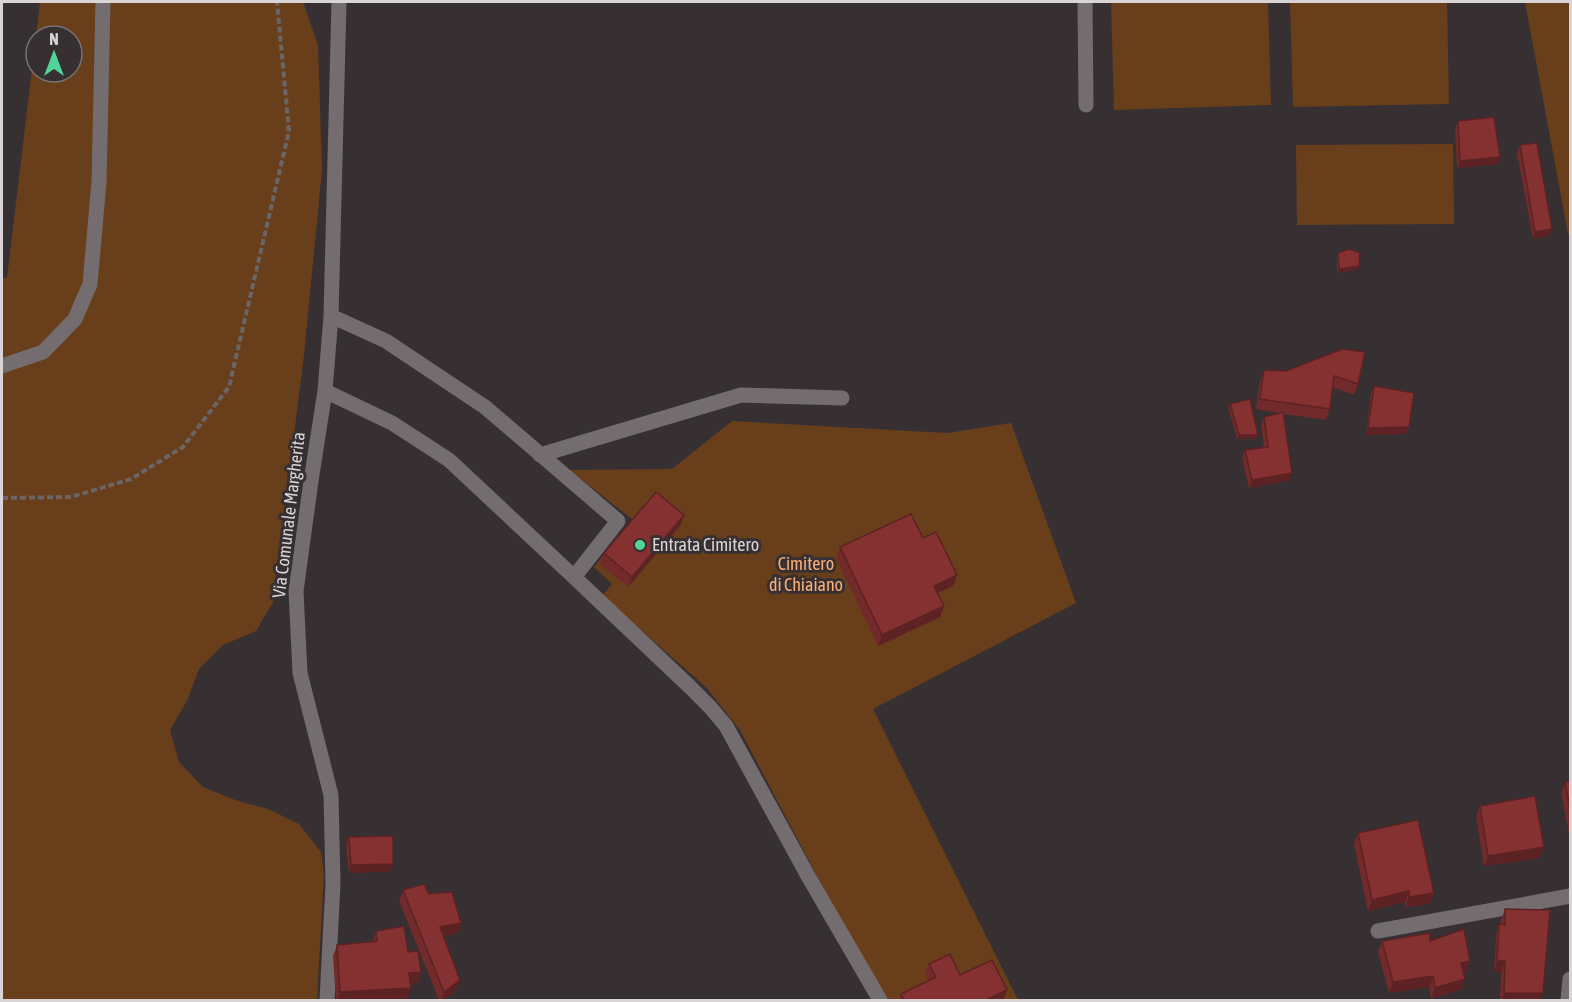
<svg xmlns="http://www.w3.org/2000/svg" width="1572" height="1002" viewBox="0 0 1572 1002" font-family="'Asap Condensed',sans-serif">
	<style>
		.green { fill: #693e1b; fill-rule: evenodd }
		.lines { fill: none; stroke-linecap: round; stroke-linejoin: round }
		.path { stroke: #6a6567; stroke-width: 4; stroke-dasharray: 6 3; stroke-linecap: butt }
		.minor { stroke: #746d70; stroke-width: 15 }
		.wall { fill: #722a2b }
		.shaded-wall { fill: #5d2223 }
		.building { fill: #853132; stroke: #5d2223; stroke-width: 1.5 }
		.poi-dot { fill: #53d396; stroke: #363033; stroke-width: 2 }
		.labels { text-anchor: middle; stroke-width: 6; stroke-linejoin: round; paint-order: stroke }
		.street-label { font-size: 18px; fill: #d9d5d7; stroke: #363033 }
		.poi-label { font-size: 18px; fill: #d9d5d7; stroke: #363033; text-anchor: start }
		.park-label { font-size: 18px; fill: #fbae75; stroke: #363033 }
	</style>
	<rect width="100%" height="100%" fill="#363033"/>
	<path class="green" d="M40,2H303L318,45L322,170L304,355L273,602L256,631L223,645L199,669L187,701L170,730L179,762L203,787L235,800L268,809L299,824L321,852L324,874L317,1000H2V278H7ZM36,36H72V72H36Z
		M1111,2H1268L1271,105L1114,110Z
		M1290,2H1447L1449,104L1293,107Z
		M1525,2H1570V234H1568Z
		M1453,144L1454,224L1297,225L1296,145Z
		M732,421L947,433L1011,423L1076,603L873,709L1018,1000H886L817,876L740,730L706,687L602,596L612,584L594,567L632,519L569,470L672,469Z"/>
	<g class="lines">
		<path class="path" d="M2,498L71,497L131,479L183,447L229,387L289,131L277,2"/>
		<path class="minor" d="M1085,2L1086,105
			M2,366L43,352L75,319L90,284L99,182L103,2
			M325,391L392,423L449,460L574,577L618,521L485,407L386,341L331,316
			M540,455L741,395L842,398
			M574,577L690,687L710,707L726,726L808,876L880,1000
			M1378,931L1570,896
			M327,1000L333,884L331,795L300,673L296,591L311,481L325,391L331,316L339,2
			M1568,1000L1570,979"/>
	</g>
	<path class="wall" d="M1458,121L1498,164L1457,168L1455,129Z
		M1520,145L1549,236L1533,239L1517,153Z
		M1338,253L1358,269L1337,273V257Z
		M1342,349L1358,384L1354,395L1332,387L1330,409L1326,420L1284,414L1290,480L1249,488L1242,457L1245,450L1264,447L1261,425L1264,417L1280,413L1256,409L1260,381L1264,370L1286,371Z
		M1374,386L1406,434L1366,435L1371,393Z
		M1230,404L1256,439H1237L1228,407Z
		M684,515L680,526L628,587L600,564L604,553Z
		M923,538L953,586L938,593L944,606L940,617L878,646L836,558L840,547Z
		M1570,781V838L1561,793L1565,782Z
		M1480,806L1540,858L1484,866L1476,816Z
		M1358,833L1434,893L1430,903L1405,908V902L1368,911L1354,844Z
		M349,837L393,864L391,871L349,873L346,844Z
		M403,890L429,894L461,923L458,933L444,936L460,980L456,990L443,1000H439L399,901Z
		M1505,909L1541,1000H1500L1501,972L1494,971L1496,935L1499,924L1501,925V920Z
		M376,931L408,952L421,972L418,983H411L408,999L372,1000H336L333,956L337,945L372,942Z
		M1382,941H1430L1470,961L1466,972H1463L1462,989L1431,999L1429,987L1389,993L1378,952Z
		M929,964L1007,990L1003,1000H899L901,994L928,981L925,974Z"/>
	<path class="shaded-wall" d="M1500,157L1498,164L1457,168L1460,161Z
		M1552,229L1549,236L1533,239L1535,232Z
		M1359,266L1358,269L1337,273L1339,269Z
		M1409,427L1406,434L1366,435L1368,428Z
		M1239,435H1258L1256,439H1237Z
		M1292,473L1290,480L1249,488L1252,480Z
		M684,515L680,526L628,587L632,577Z
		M957,575L953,586L930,596L934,586Z
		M944,606L940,617L878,646L882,635Z
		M1544,847L1540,858L1484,866L1488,856Z
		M393,864L391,871L349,873L351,865Z
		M1409,891L1405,902L1368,911L1372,900Z
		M1434,893L1430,903L1405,908L1409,897Z
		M461,923L458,933L436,937L440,927Z
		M1470,961L1466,972L1457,974L1461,963Z
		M1497,961H1505L1501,972L1494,971Z
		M421,972L418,983L405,984L409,973Z
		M1433,976L1429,987L1389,993L1393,982Z
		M1465,979L1462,989L1431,999L1435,988Z
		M460,980L456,990L443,1000H441L444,992Z
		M411,988L408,999L372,1000H337L340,992Z
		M1007,990L1003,1000H986Z
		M1504,993H1543L1541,1000H1502Z"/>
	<path class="building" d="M1494,117L1500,157L1460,161L1458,121Z
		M1537,143L1552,229L1535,232L1520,145Z
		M1349,249L1360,253L1359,266L1339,269L1338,253Z
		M1342,349L1365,352L1358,384L1334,376L1330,409L1260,399L1264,370L1286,371Z
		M1374,386L1414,393L1409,427L1368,428Z
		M1250,399L1258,435H1239L1230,404Z
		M1283,412L1292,473L1252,480L1245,450L1268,447L1264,417Z
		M656,492L684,515L632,577L604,553Z
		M911,514L923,538L936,532L957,575L934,586L944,606L882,635L840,547Z
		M1570,781V809L1565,782Z
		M1535,796L1544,847L1488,856L1480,806Z
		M1418,820L1434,893L1409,897V891L1372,900L1358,833Z
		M393,836V864L351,865L349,837Z
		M424,884L429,894L452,892L461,923L440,927L460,980L444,992L403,890Z
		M1505,909L1550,910L1543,993H1504L1505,961H1497L1499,924L1505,925Z
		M404,926L408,952L418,951L421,972L409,973L411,988L340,992L337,945L377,941L376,931Z
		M1464,929L1470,961L1461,963L1465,979L1435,988L1433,976L1393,982L1382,941L1430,933V941Z
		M950,954L960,975L992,960L1007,990L986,1000H904L901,994L936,977L929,964Z"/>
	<circle class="poi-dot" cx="640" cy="545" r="6"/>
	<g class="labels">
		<g class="street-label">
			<text transform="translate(289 515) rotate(-83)" y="6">Via Comunale Margherita</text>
		</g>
		<g class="poi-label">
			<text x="652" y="551">Entrata Cimitero</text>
		</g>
		<g class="park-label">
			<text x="806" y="570">Cimitero<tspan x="806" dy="21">di Chiaiano</tspan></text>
		</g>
	</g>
	<rect width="1572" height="1002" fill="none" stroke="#d9d5d7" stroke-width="6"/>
	<g transform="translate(54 54)"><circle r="28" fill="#363033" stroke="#777275" stroke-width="1.5"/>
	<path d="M0-4.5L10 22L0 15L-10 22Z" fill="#53d396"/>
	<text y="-9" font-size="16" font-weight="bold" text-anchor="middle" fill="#d9d5d7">N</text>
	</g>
</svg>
